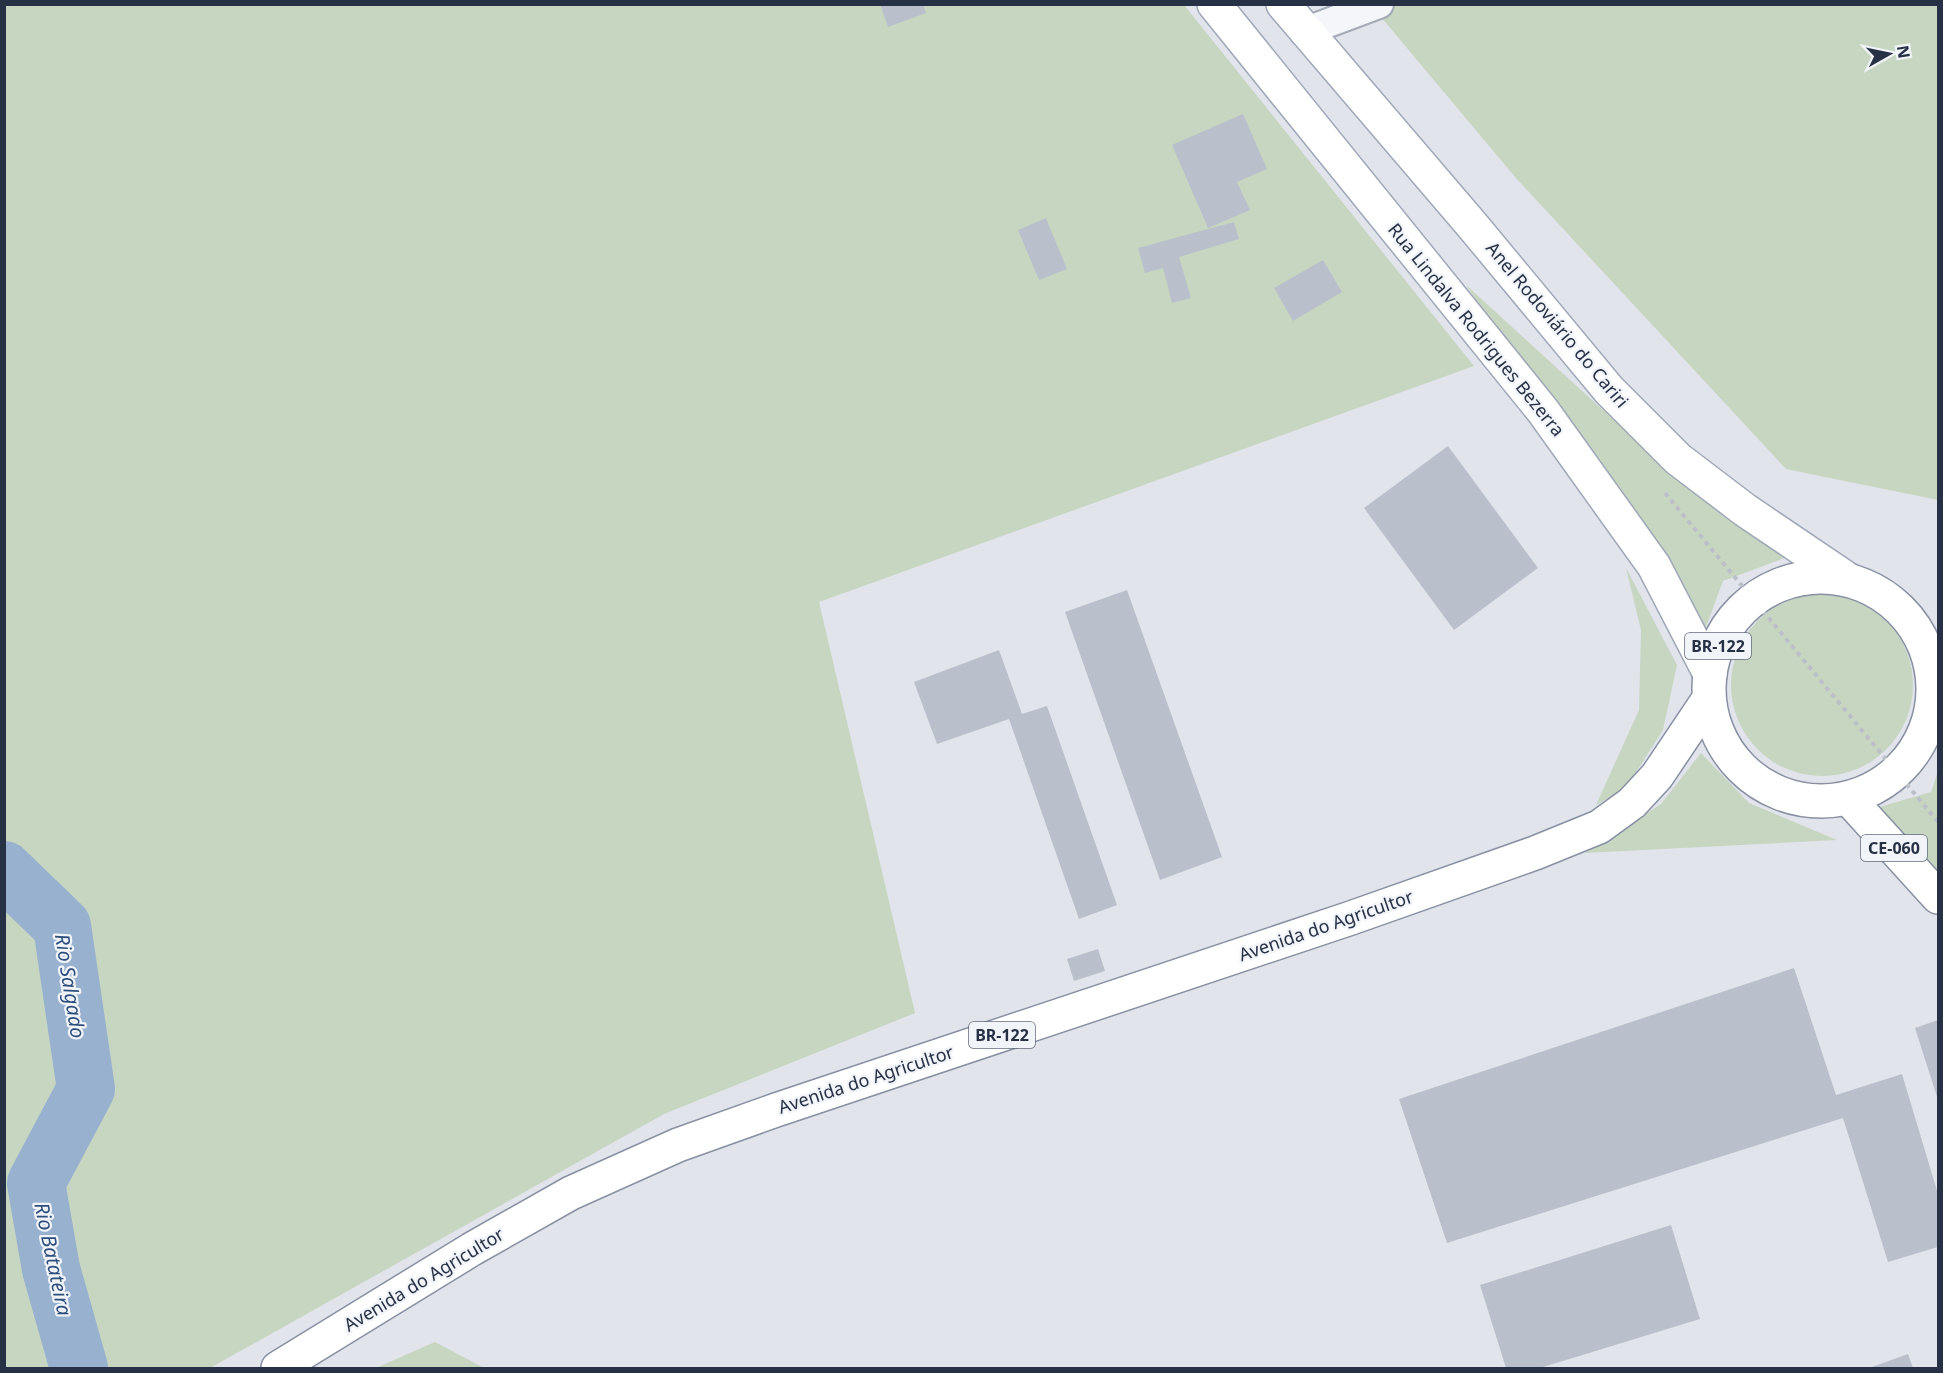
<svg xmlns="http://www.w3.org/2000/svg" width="1943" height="1373" viewBox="0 0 1943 1373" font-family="'Noto Sans',sans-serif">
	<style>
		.green { fill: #c6d6c1 }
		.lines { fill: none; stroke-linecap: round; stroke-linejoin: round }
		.river { stroke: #98b1ce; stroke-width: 58 }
		.building { fill: #bac0cb }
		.minor-casing { stroke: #a5abb6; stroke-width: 32 }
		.primary-casing { stroke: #9fa8b8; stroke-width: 36 }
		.trunk-casing { stroke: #8791a3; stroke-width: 36 }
		.path { stroke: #bbbfc7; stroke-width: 4; stroke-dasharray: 4.5 4.5; stroke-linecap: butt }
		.minor { stroke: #f4f6f9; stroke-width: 28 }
		.primary { stroke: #fff; stroke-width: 33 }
		.trunk { stroke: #fff; stroke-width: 33 }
		.labels { text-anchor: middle; stroke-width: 4.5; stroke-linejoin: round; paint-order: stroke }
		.shield { fill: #f1f4f8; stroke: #646c7b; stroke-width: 1.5 }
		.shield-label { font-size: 16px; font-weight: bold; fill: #273145 }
		.street-label { font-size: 18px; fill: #273145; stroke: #f1f4f8 }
		.water-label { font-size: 20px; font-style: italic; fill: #2d4e7d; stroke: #f1f4f8 }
	</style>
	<rect width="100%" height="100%" fill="#e1e4eb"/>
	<path class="green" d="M5,5H1184L1474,366L819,602L915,1013L664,1114L210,1368H5Z
		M1371,5H1938V500L1786,469L1515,177Z
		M1466,285L1696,495L1787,557L1723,581L1703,635Z
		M1626,568L1677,665L1663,730L1626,788L1596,805L1639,710L1641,630Z
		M1731 685a91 91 0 1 1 182 0a91 91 0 1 1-182 0Z
		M1701,753L1749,803L1837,840L1585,853L1661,804Z
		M1938,771V871L1876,808L1931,792Z
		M435,1342L484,1368H376Z"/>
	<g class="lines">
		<path class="river" d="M4,870L62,926L86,1089L36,1183L51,1269L79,1368"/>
	</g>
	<path class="building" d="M880,4H923L926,13L888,27Z
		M1243,114L1267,169L1237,182L1250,210L1208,228L1172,145Z
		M1046,218L1067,269L1039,280L1018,230Z
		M1234,222L1239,239L1179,257L1191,298L1172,303L1163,268L1145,273L1138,248Z
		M1323,260L1342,292L1293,321L1274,288Z
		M1448,446L1538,568L1454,630L1364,508Z
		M1127,590L1222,857L1160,880L1065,612Z
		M999,650L1022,714L1047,706L1117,905L1079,919L1009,719L937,744L914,682Z
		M1098,949L1105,971L1074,981L1067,959Z
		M1794,968L1836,1095L1902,1074L1938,1194V1247L1888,1262L1843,1118L1447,1243L1399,1099Z
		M1938,1020V1100L1915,1028Z
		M1671,1225L1700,1319L1540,1368H1506L1480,1285Z
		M1908,1354L1913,1368H1869Z"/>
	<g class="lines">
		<g class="minor-casing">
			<path id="minor" d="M1304,32L1379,4"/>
		</g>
		<g class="primary-casing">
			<path id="primary" d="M1214,4L1543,411L1654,566L1710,674
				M1283,4L1472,225L1609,390L1678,459L1745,510L1847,579"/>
		</g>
		<g class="trunk-casing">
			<path id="trunk" d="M1709 689a112 112 0 1 1 224 0a112 112 0 1 1-224 0Z
				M1849,799L1938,897
				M278,1368L472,1249L571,1193L678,1145L776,1110L1351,918L1535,853L1599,827L1632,803L1657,776L1708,700"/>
		</g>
		<path class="path" d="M1665,493L1938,822"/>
		<use href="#minor" class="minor"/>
		<use href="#primary" class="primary"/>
		<use href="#trunk" class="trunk"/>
	</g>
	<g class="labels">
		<g class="shield">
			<rect x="1685" y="633" width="66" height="26" rx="4.5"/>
			<rect x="1861" y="835" width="66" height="26" rx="4.5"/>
			<rect x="969" y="1022" width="66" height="26" rx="4.5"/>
		</g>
		<g class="shield-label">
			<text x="1718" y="652">BR-122</text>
			<text x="1894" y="854">CE-060</text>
			<text x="1002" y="1041">BR-122</text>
		</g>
		<g class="street-label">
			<text transform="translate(1557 325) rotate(50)" y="6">Anel Rodoviário do Cariri</text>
			<text transform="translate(1476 330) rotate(51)" y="6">Rua Lindalva Rodrigues Bezerra</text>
			<text transform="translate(1326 926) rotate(-19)" y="6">Avenida do Agricultor</text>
			<text transform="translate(866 1080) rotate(-18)" y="6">Avenida do Agricultor</text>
			<text transform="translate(424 1280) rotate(-31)" y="6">Avenida do Agricultor</text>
		</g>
		<g class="water-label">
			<text transform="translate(70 986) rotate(81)" y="7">Rio Salgado</text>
			<text transform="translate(53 1259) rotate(78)" y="7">Rio Batateira</text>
		</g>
	</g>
	<rect width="1943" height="1373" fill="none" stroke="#273145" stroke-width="12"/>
	<g transform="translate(1889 54) rotate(81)" stroke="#f1f4f8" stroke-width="4.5" paint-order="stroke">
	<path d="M0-4.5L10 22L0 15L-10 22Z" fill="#273145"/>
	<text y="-9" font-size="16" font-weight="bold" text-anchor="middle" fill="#273145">N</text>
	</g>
</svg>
